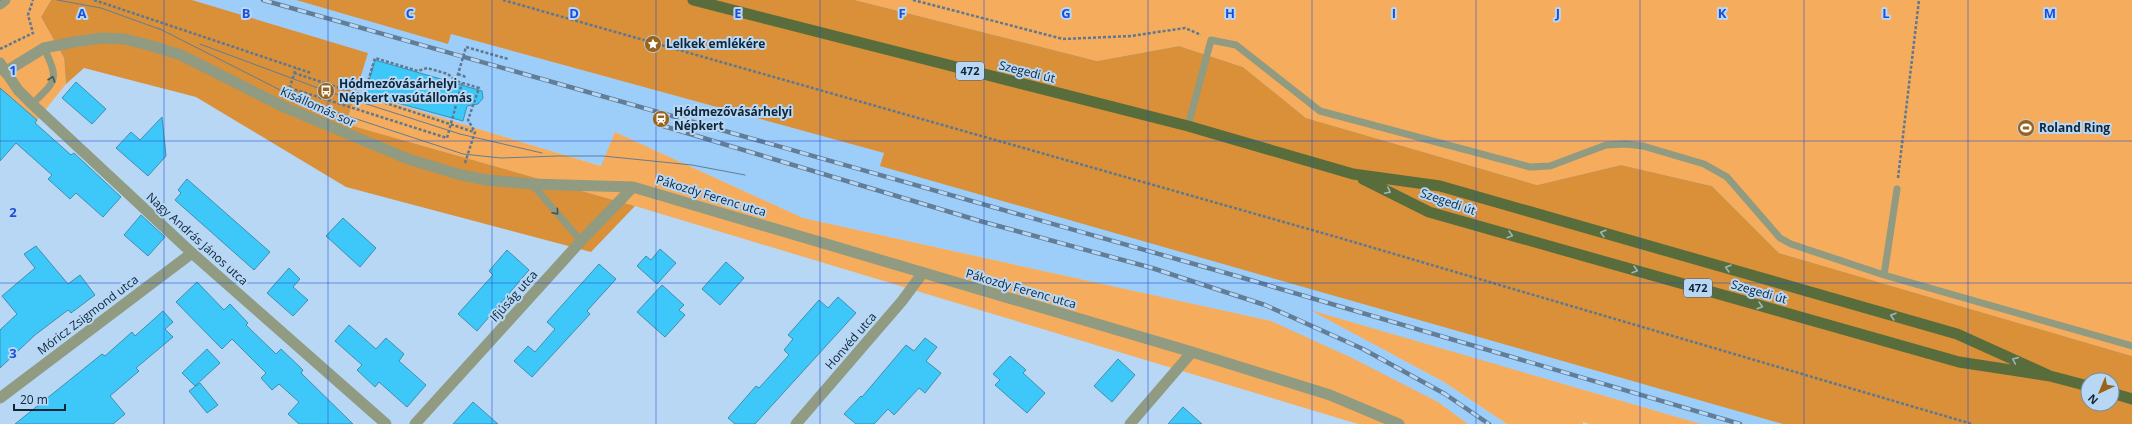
<svg xmlns="http://www.w3.org/2000/svg" width="2132" height="424" viewBox="0 0 2132 424" font-family="'Open Sans',sans-serif">
	<style>
		.built { fill: #9dcdf9 }
		.green { fill: #f5ac5c }
		.forest { fill: #d99039; fill-rule: evenodd }
		.building { fill: #3ec8f9; stroke: #3f8fae }
		.lines { fill: none; stroke-linecap: round; stroke-linejoin: round }
		.path { stroke: #5d7890; stroke-width: 2.5; stroke-dasharray: 3 2; stroke-linecap: butt }
		.service { stroke: #909b81; stroke-width: 7 }
		.minor { stroke: #909b81; stroke-width: 11 }
		.tertiary { stroke: #909b81; stroke-width: 11 }
		.primary { stroke: #596c3b; stroke-width: 11 }
		.tram { stroke: #627d95; stroke-width: 1 }
		.rail-casing { stroke: #627d95; stroke-width: 4.5 }
		.rail { stroke: #b7d7f5; stroke-width: 3; stroke-dasharray: 9; stroke-linecap: butt }
		.oneway { stroke: #435455 }
		.oneway2 { stroke: #9bb7bd }
		.grid { fill: none; stroke: #1d4ed8; stroke-width: 1; stroke-opacity: 0.55 }
		.labels { text-anchor: middle; stroke-width: 4; stroke-linejoin: round; paint-order: stroke }
		.shield { fill: #b7d7f5; stroke: #415a71; stroke-width: 1 }
		.shield-label { font-size: 11px; font-weight: bold; fill: #0f2538 }
		.poi-label { font-size: 12px; font-weight: bold; fill: #0f2538; stroke: #b7d7f5; text-anchor: start }
		.street-label { font-size: 12px; fill: #0f2538; stroke: #b7d7f5 }
		.grid-label { font-size: 13px; text-anchor: middle; font-weight: bold; fill: #1d4ed8; stroke: #b7d7f5; stroke-width: 4; stroke-linejoin: round; paint-order: stroke }
	</style>
	<rect width="100%" height="100%" fill="#b7d7f5"/>
	<path class="built" d="M192,0H296L447,43L451,34L884,153L881,166L1783,424H1701L1312,311L1444,382L1507,424H1468L1438,402L1271,321L803,218L615,132L602,166L356,92L367,53Z"/>
	<path class="green" d="M0,0H51L41,17L64,58L66,84L33,125L0,97Z
		M855,0H2132V356L1779,253L1712,186L1621,165L1537,185L1306,118L1243,67L1179,46L1097,61Z
		M356,92L601,166L615,132L803,218L1271,321L1350,357L1438,402L1468,424H1358L635,206L346,124Z
		M1310,310L1701,424H1589L1583,422V424H1507L1444,382Z"/>
	<path class="forest" d="M51,0H192L368,53L346,124L635,206L591,252L346,187L196,97L84,68L66,84L64,58L41,17Z
		M296,0H855L1097,61L1179,46L1243,67L1306,118L1537,185L1621,165L1712,186L1779,253L2132,356V424H1783L880,166L884,153L451,34L448,44ZM2088,380H2112V404H2088Z"/>
	<path class="building" d="M375,60L482,91L483,98L478,104L467,106L463,121L365,94Z
		M76,82L106,109L92,124L62,98Z
		M0,88L37,120L35,123L71,155L74,153L121,197L103,217L76,193L70,199L48,179L52,175L16,143L0,161Z
		M162,117L166,156L148,176L116,148L131,132L140,140Z
		M187,179L270,252L254,270L175,200L181,193L178,190Z
		M141,215L165,237L148,256L124,235Z
		M343,218L376,248L360,267L326,236Z
		M36,246L68,284L80,275L95,295L71,313L68,310L35,335L0,368V330L17,314L2,296L35,268L24,254Z
		M660,249L676,263L657,284L637,266L646,256L651,260Z
		M507,250L529,270L477,331L458,314L493,275L489,271Z
		M726,262L744,278L720,305L702,289Z
		M599,264L616,279L587,311L590,314L532,377L514,361L528,346L535,352L555,329L547,322Z
		M289,268L300,279L293,287L308,300L293,316L267,293Z
		M197,282L224,310L230,304L248,323L246,325L276,354L281,349L303,370L301,373L353,424H299L288,414L299,402L279,384L272,390L261,378L266,373L232,339L222,349L176,302Z
		M662,285L684,305L679,310L685,315L665,337L637,312Z
		M838,297L856,313L755,424H735L728,418L756,386L759,388L789,355L784,350L793,339L788,335L819,300L828,308Z
		M163,311L173,322L165,329L173,337L136,368L139,371L110,396L125,414L113,424H15L102,354L105,356L132,332L135,336Z
		M349,325L376,349L386,338L404,354L399,361L426,385L407,407L379,382L375,387L357,370L362,365L335,341Z
		M925,338L937,347L926,361L941,373L925,393L919,388L894,415L888,409L874,424H856L844,414L861,396L862,397L906,345L914,351Z
		M207,349L220,363L195,386L182,373Z
		M1010,356L1026,370L1023,373L1045,393L1027,413L995,385L1000,380L993,374Z
		M1118,359L1135,375L1112,402L1094,386Z
		M200,383L218,405L207,413L189,391Z
		M473,402L498,424H453Z
		M1183,407L1202,424H1168Z"/>
	<g class="lines">
		<path class="path" d="M94,0L311,73
			M503,0L1340,238L1972,424
			M913,0L1063,39L1131,36L1185,28L1201,35
			M0,49L33,33L28,15L33,0
			M294,73L474,132
			M458,74L466,77
			M290,88L447,138L462,83
			M288,93L296,68
			M364,95L375,58L418,71L427,68L448,74L456,81
			M465,163L475,132L468,120L479,88L456,81L466,47L508,59
			M1898,178L1919,0"/>
		<path class="service" d="M32,104C57,80 59,80 44,48
			M1188,126L1211,40L1236,45L1320,111L1530,167L1550,166L1606,145L1626,144L1643,146L1704,164L1727,177L1780,238L1791,244L1884,275L2132,346
			M532,184L581,241
			M1884,275L1897,189"/>
		<path class="minor" d="M5,72L44,48L74,42L102,38L124,39L145,44L181,55L284,107L408,159L461,175L487,180L532,184L633,187L1192,352L1330,395L1399,424
			M0,398L192,253
			M415,424L581,241L633,187
			M796,424L902,301L922,274
			M1130,424L1192,352"/>
		<path class="tertiary" d="M0,4L5,0
			M0,63L18,90L32,104L192,253L386,424"/>
		<path class="primary" d="M693,0L1188,126L1353,174L1440,186L1957,334L2050,376
			M1363,179L1429,212L1959,362L2050,376L2088,386
			M2112,393L2132,399"/>
		<path class="tram" d="M0,0H1
			M57,0L101,8L162,30
			M158,28L292,96L317,106L463,154L501,158L558,156H603L692,165L745,175
			M200,44L326,91L460,134L542,153"/>
		<g class="rail-casing">
			<path id="rail" d="M263,0L1240,277L1740,424
				M660,125L980,221L1152,268L1265,305L1363,349L1445,394L1489,424"/>
		</g>
		<use href="#rail" class="rail"/>
	</g>
	<defs><path id="oneway-chevron" d="M-2-3.5L2.5 0L-2 3.5" fill="none" stroke-width="1.6" stroke-linecap="round" stroke-linejoin="round"/></defs>
	<g class="oneway">
		<use href="#oneway-chevron" transform="translate(52 79) rotate(-71)"/>
		<use href="#oneway-chevron" transform="translate(556 212) rotate(49)"/>
	</g>
	<g class="oneway2">
		<use href="#oneway-chevron" transform="translate(1388 191) rotate(27)"/>
		<use href="#oneway-chevron" transform="translate(1603 233) rotate(-164)"/>
		<use href="#oneway-chevron" transform="translate(1510 235) rotate(16)"/>
		<use href="#oneway-chevron" transform="translate(1728 268) rotate(-164)"/>
		<use href="#oneway-chevron" transform="translate(1635 270) rotate(16)"/>
		<use href="#oneway-chevron" transform="translate(1760 306) rotate(16)"/>
		<use href="#oneway-chevron" transform="translate(1893 316) rotate(-164)"/>
		<use href="#oneway-chevron" transform="translate(2015 360) rotate(-156)"/>
	</g>
	<path class="grid" d="M164,0V424M328,0V424M492,0V424M656,0V424M820,0V424M984,0V424M1148,0V424M1312,0V424M1476,0V424M1640,0V424M1804,0V424M1968,0V424M0,141H2132M0,283H2132"/>
	<defs>
		<g id="sight-disc" transform="scale(0.9)"><circle r="9.5" fill="#99621d" stroke="#b7d7f5"/><path d="M0-6L1.8-2.2L6-1.7L2.9 1.2L3.7 5.4L0 3.3L-3.7 5.4L-2.9 1.2L-6-1.7L-1.8-2.2Z" fill="#fff"/></g>
		<g id="bus-disc" transform="scale(0.9)"><circle r="9.5" fill="#99621d" stroke="#b7d7f5"/><path d="M-5-6H5V4H4V6H2V4H-2V6H-4V4H-5ZM-3.5-4V0h7V-4ZM-3.5 1.2v1.5H-2V1.2ZM2 1.2v1.5H3.5V1.2Z" fill="#fff"/></g>
		<g id="station-disc" transform="scale(0.9)"><circle r="9.5" fill="#99621d" stroke="#b7d7f5"/><path d="M-3-6H3Q5-6 5-4V2Q5 4 3 4L4.5 6H3L1.5 4h-3L-3 6H-4.5L-3 4Q-5 4-5 2V-4Q-5-6-3-6ZM-3.5-4v3h7v-3ZM-3.5 1v1.5H-2V1ZM2 1v1.5H3.5V1Z" fill="#fff"/></g>
		<g id="stadium-disc" transform="scale(0.9)"><circle r="9.5" fill="#99621d" stroke="#b7d7f5"/><path d="M0-5a6.5 5 0 1 0 0 10a6.5 5 0 1 0 0-10ZM-3.5-1.8h7v3.6h-7Z" fill="#fff"/></g>
	</defs>
	<g fill-rule="evenodd">
		<use href="#sight-disc" x="653" y="44"/>
		<use href="#bus-disc" x="326" y="91"/>
		<use href="#station-disc" x="661" y="119"/>
		<use href="#stadium-disc" x="2026" y="128"/>
	</g>
	<g class="labels">
		<g class="shield">
			<rect x="956" y="62" width="28" height="18" rx="3"/>
			<rect x="1684" y="279" width="28" height="18" rx="3"/>
		</g>
		<g class="shield-label">
			<text x="970" y="75">472</text>
			<text x="1698" y="292">472</text>
		</g>
		<g class="poi-label">
			<text x="666" y="48">Lelkek emlékére</text>
			<text x="339" y="88">Hódmezővásárhelyi<tspan x="339" dy="14">Népkert vasútállomás</tspan></text>
			<text x="674" y="116">Hódmezővásárhelyi<tspan x="674" dy="14">Népkert</tspan></text>
			<text x="2039" y="132">Roland Ring</text>
		</g>
		<g class="street-label">
			<text transform="translate(1027 72) rotate(14)" y="4">Szegedi út</text>
			<text transform="translate(318 107) rotate(24)" y="4">Kisállomás sor</text>
			<text transform="translate(711 196) rotate(17)" y="4">Pákozdy Ferenc utca</text>
			<text transform="translate(1448 202) rotate(19)" y="4">Szegedi út</text>
			<text transform="translate(197 239) rotate(42)" y="4">Nagy András János utca</text>
			<text transform="translate(1021 289) rotate(16)" y="4">Pákozdy Ferenc utca</text>
			<text transform="translate(1759 292) rotate(16)" y="4">Szegedi út</text>
			<text transform="translate(514 296) rotate(-48)" y="4">Ifjúság utca</text>
			<text transform="translate(88 315) rotate(-37)" y="4">Móricz Zsigmond utca</text>
			<text transform="translate(851 341) rotate(-49)" y="4">Honvéd utca</text>
		</g>
	</g>
	<g class="grid-label">
		<text x="82" y="18">A</text>
		<text x="246" y="18">B</text>
		<text x="410" y="18">C</text>
		<text x="574" y="18">D</text>
		<text x="738" y="18">E</text>
		<text x="902" y="18">F</text>
		<text x="1066" y="18">G</text>
		<text x="1230" y="18">H</text>
		<text x="1394" y="18">I</text>
		<text x="1558" y="18">J</text>
		<text x="1722" y="18">K</text>
		<text x="1886" y="18">L</text>
		<text x="2050" y="18">M</text>
		<text x="13" y="75">1</text>
		<text x="13" y="217">2</text>
		<text x="13" y="358">3</text>
	</g>
	<g transform="translate(2100 392) rotate(224)"><circle r="19" fill="#b7d7f5" stroke="#7490a9"/>
	<path d="M0-3L7 15L0 10L-7 15Z" fill="#99621d"/>
	<text y="-6" font-size="11" font-weight="bold" text-anchor="middle" fill="#0f2538">N</text>
	</g>
	<path d="M14 404v6h51v-6" fill="none" stroke="#0f2538" stroke-width="2"/>
	<text x="20" y="404" font-size="12" fill="#0f2538" stroke="#b7d7f5" stroke-width="3" paint-order="stroke">20 m</text>
</svg>
